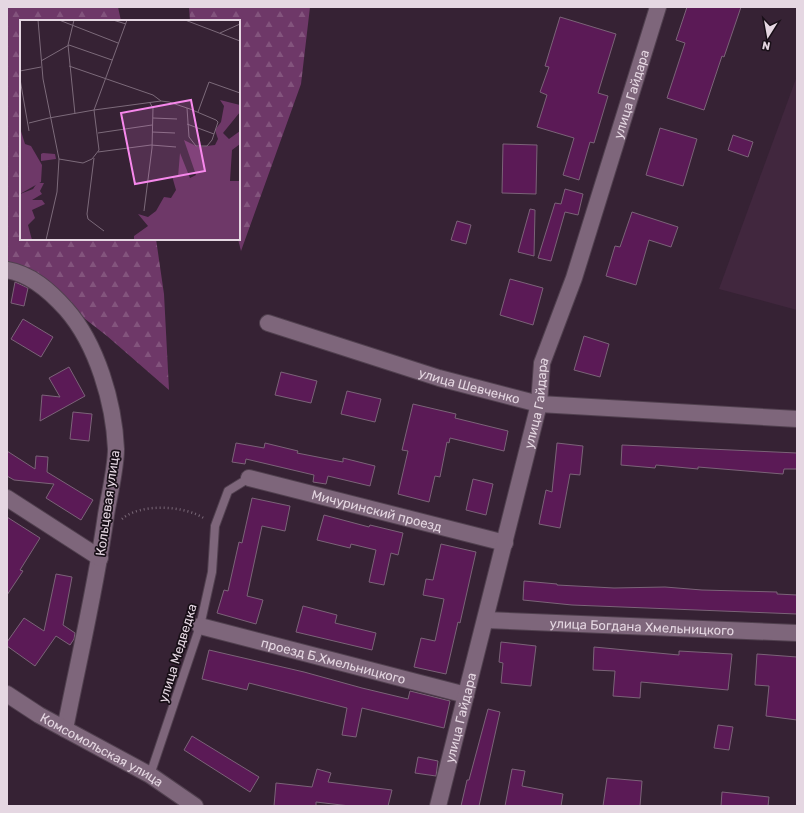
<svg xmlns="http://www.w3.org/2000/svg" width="804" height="813" viewBox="0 0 804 813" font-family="Rubik,sans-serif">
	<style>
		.built { fill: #41273e }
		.forest { fill: url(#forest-firs) }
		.building { fill: #5b1a56; stroke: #7b6378 }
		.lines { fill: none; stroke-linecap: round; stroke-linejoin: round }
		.lane-casing { stroke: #51404f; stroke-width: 10 }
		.street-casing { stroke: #51404f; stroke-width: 18 }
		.path { stroke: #7a6978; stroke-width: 2.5; stroke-dasharray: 1 3; stroke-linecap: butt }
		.lane { stroke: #7e667b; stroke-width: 8 }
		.street { stroke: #7e667b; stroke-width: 16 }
		.labels { text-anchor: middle; stroke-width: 3.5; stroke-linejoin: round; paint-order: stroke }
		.street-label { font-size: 13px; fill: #e5d7e2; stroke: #180f17 }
		.inset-road { fill: none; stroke: #7c6a7a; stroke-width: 1 }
		.view { fill: #f788ec; fill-opacity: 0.15; stroke: #f788ec; stroke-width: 2 }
		.inset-edge { fill: none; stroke: #e5d7e2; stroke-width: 2 }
	</style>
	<defs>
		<pattern id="forest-firs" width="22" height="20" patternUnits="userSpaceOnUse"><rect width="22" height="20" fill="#6e3868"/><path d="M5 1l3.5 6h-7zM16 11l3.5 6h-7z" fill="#83547d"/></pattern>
	</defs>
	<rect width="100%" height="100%" fill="#362234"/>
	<path class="built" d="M797,76V310L719,289Z"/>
	<path class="forest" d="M7,7H118L121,21H21V239H156L164,294L169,390L107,336L31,277L7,275Z
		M189,7H310L301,84L241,251L238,239L239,21H190Z"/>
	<path class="building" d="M687,7H741L724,57L722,56L704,110L667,98L685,43L676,40Z
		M560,17L616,34L598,93L608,96L594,143L590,142L579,180L563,175L574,138L537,127L547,95L540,92L549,67L545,66Z
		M660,128L697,139L683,186L646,175Z
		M733,135L753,142L748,157L728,150Z
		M503,144L537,145L536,194L502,193Z
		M565,189L583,194L578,215L565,212L551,261L538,258L555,203L561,204Z
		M530,209L535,210L534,256L518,252Z
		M632,212L678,227L671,247L649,240L636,285L606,276L615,246L620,247Z
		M457,221L471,225L466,244L451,240Z
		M510,279L543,288L533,325L500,315Z
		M15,282L28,288L24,306L11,303Z
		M23,319L53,337L41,357L11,339Z
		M584,336L609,344L600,377L574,370Z
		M69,367L85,396L40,421L42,395L60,397L49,378Z
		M281,372L317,381L311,403L275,395Z
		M347,391L381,399L375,422L341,414Z
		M413,404L456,414L455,418L508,431L504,451L450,438L449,443L447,442L440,477L435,476L429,502L398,494L408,451L402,450Z
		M73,412L92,414L89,441L70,439Z
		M236,443L264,448L265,443L298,451L297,453L343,462V458L375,466L370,486L328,476L326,484L313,482L314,475L246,459L245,464L232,462Z
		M557,443L583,446L580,475L570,474L560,528L539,524L546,490L552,492Z
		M622,445L797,453V469H784L783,474L698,467V469L656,465L655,468L621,465Z
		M7,451L35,469L36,456L48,457L47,472L93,500L81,520L46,498L54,484L14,480L7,476Z
		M473,479L493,484L486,515L466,510Z
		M252,498L290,506L285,531L262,526L247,596L263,600L256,624L217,613L224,590L228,591L239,542L242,543Z
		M324,515L369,527L370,525L403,533L398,555L391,553L384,585L369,582L376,550L351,544L350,548L317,540Z
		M7,517L40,538L20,570L23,571L7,595Z
		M441,544L476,552L460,623L458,622L446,674L414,667L421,638L435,641L444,599L423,595L426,579L433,580Z
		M56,574L72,577L63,625L75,633L74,639L70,645L56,636L35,666L7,646V642L24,618L44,631Z
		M524,581L557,584V585L614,588L665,587L702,590L777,592V594L797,595V614L572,605L523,600Z
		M303,606L337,615L335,623L376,633L372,650L296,632Z
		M501,642L536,646L531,686L501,683L503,663L499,662Z
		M594,647L679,655V651L732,654L728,690L641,682L640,698L613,696L615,671L593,670Z
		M209,650L304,672L362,688L408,699L410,691L450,701L444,728L362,708L356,737L342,735L347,708L249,683L247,690L202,679Z
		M757,654L797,657V720L766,716L769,686L755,685Z
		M488,709L500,712L479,806H461L467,780H469Z
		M718,725L733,727L729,750L714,748Z
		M192,736L259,777L250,792L184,750Z
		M418,757L438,761L436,776L415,773Z
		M317,769L331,773L328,782L392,790L388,806H350L316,802V806H274L276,783L312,787Z
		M512,769L525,771L522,786L563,794L561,806H505Z
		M607,778L642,781L640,806H603Z
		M722,792L769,797L768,806H721Z"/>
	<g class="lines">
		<g class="lane-casing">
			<path id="lane" d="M150,775L200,626L212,572L215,526L228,491L249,478"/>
		</g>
		<g class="street-casing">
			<g id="street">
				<path d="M7,270C31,274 50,291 66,309C97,344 114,403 116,449C116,468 109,496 106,515C96,587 79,658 65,729"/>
				<path id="s1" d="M268,323L439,378L539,404L797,419"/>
				<path id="s2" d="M249,478L505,543"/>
				<path d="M7,498L100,558"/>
				<path id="s3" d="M486,620L797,633"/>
				<path id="s4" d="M200,626L466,695"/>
				<path id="s5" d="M7,694L39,715L150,775L195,806"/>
				<path id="s6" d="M438,806L539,404L542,363L574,278L658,7"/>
			</g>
		</g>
		<path class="path" d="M122,519C140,503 185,505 205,519"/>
		<use href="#lane" class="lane"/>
		<use href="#street" class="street"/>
	</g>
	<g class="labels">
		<g class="street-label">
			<text dy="5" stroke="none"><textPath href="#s6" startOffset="739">улица Гайдара</textPath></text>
			<text dy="5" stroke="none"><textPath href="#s1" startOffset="211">улица Шевченко</textPath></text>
			<text dy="5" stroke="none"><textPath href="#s6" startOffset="415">улица Гайдара</textPath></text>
			<text transform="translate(107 503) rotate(-82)" y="5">Кольцевая улица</text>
			<text dy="5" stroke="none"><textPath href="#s2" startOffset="132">Мичуринский проезд</textPath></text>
			<text dy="5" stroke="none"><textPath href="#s3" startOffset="156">улица Богдана Хмельницкого</textPath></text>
			<text transform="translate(177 653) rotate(-73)" y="5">улица Медведка</text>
			<text dy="5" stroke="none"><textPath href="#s4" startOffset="138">проезд Б.Хмельницкого</textPath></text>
			<text dy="5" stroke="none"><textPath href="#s6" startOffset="91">улица Гайдара</textPath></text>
			<text dy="5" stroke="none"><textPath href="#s5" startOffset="110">Комсомольская улица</textPath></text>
		</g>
	</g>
	<g transform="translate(20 20)">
		<rect width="220" height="220" fill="#362234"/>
		<path d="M0,108L5,124L11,126L22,145L21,162L0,174Z" fill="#6e3868"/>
		<path d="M200,80L220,85V92L203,113L209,119L220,111V124L212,130L210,161H220V220H114V216L128,206L118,194L128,197L136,191L144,177L151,178L156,170L152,156L158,157L160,133L170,158L176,155L164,120L178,127L195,125L198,119L195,110L201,102L204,86ZM23,133L35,134L36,139L21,141V134ZM17,163H24L20,171L22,174L12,180H22L25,184L12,190L15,198L8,205L12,220H0V174L13,169Z" fill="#6e3868"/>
		<path class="inset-road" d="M18,0L23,59L39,139L37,172L26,220M39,0L98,23M54,0L48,25L55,94M93,0L106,4M165,0L220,21M200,13L220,4M21,41L49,25L92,40M49,46L133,75L141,81L149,82L170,89L196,100L198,102L192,120L187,126H176L169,117L167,88M0,51L21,47M0,59L9,111M74,90L141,81M178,92L189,62L220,73M29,98L74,90M133,98L157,99M9,103L29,98M167,104L194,114M132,112L155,113M78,113L132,105M78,132L131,125L156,127M74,138L67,194L68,199L84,211M39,139L63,143L72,139L79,130L74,90L107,0M124,191L132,128L133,88L130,83"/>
		<path class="view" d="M171,80L185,151L115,164L101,93Z"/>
		<rect width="220" height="220" class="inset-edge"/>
	</g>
	<rect width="804" height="813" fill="none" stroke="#e5d7e2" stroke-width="16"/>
	<g transform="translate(768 36) rotate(191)" stroke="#180f17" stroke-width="3" paint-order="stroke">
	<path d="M0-3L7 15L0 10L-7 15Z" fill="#e5d7e2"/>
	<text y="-6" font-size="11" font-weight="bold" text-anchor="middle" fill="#e5d7e2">N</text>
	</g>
</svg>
